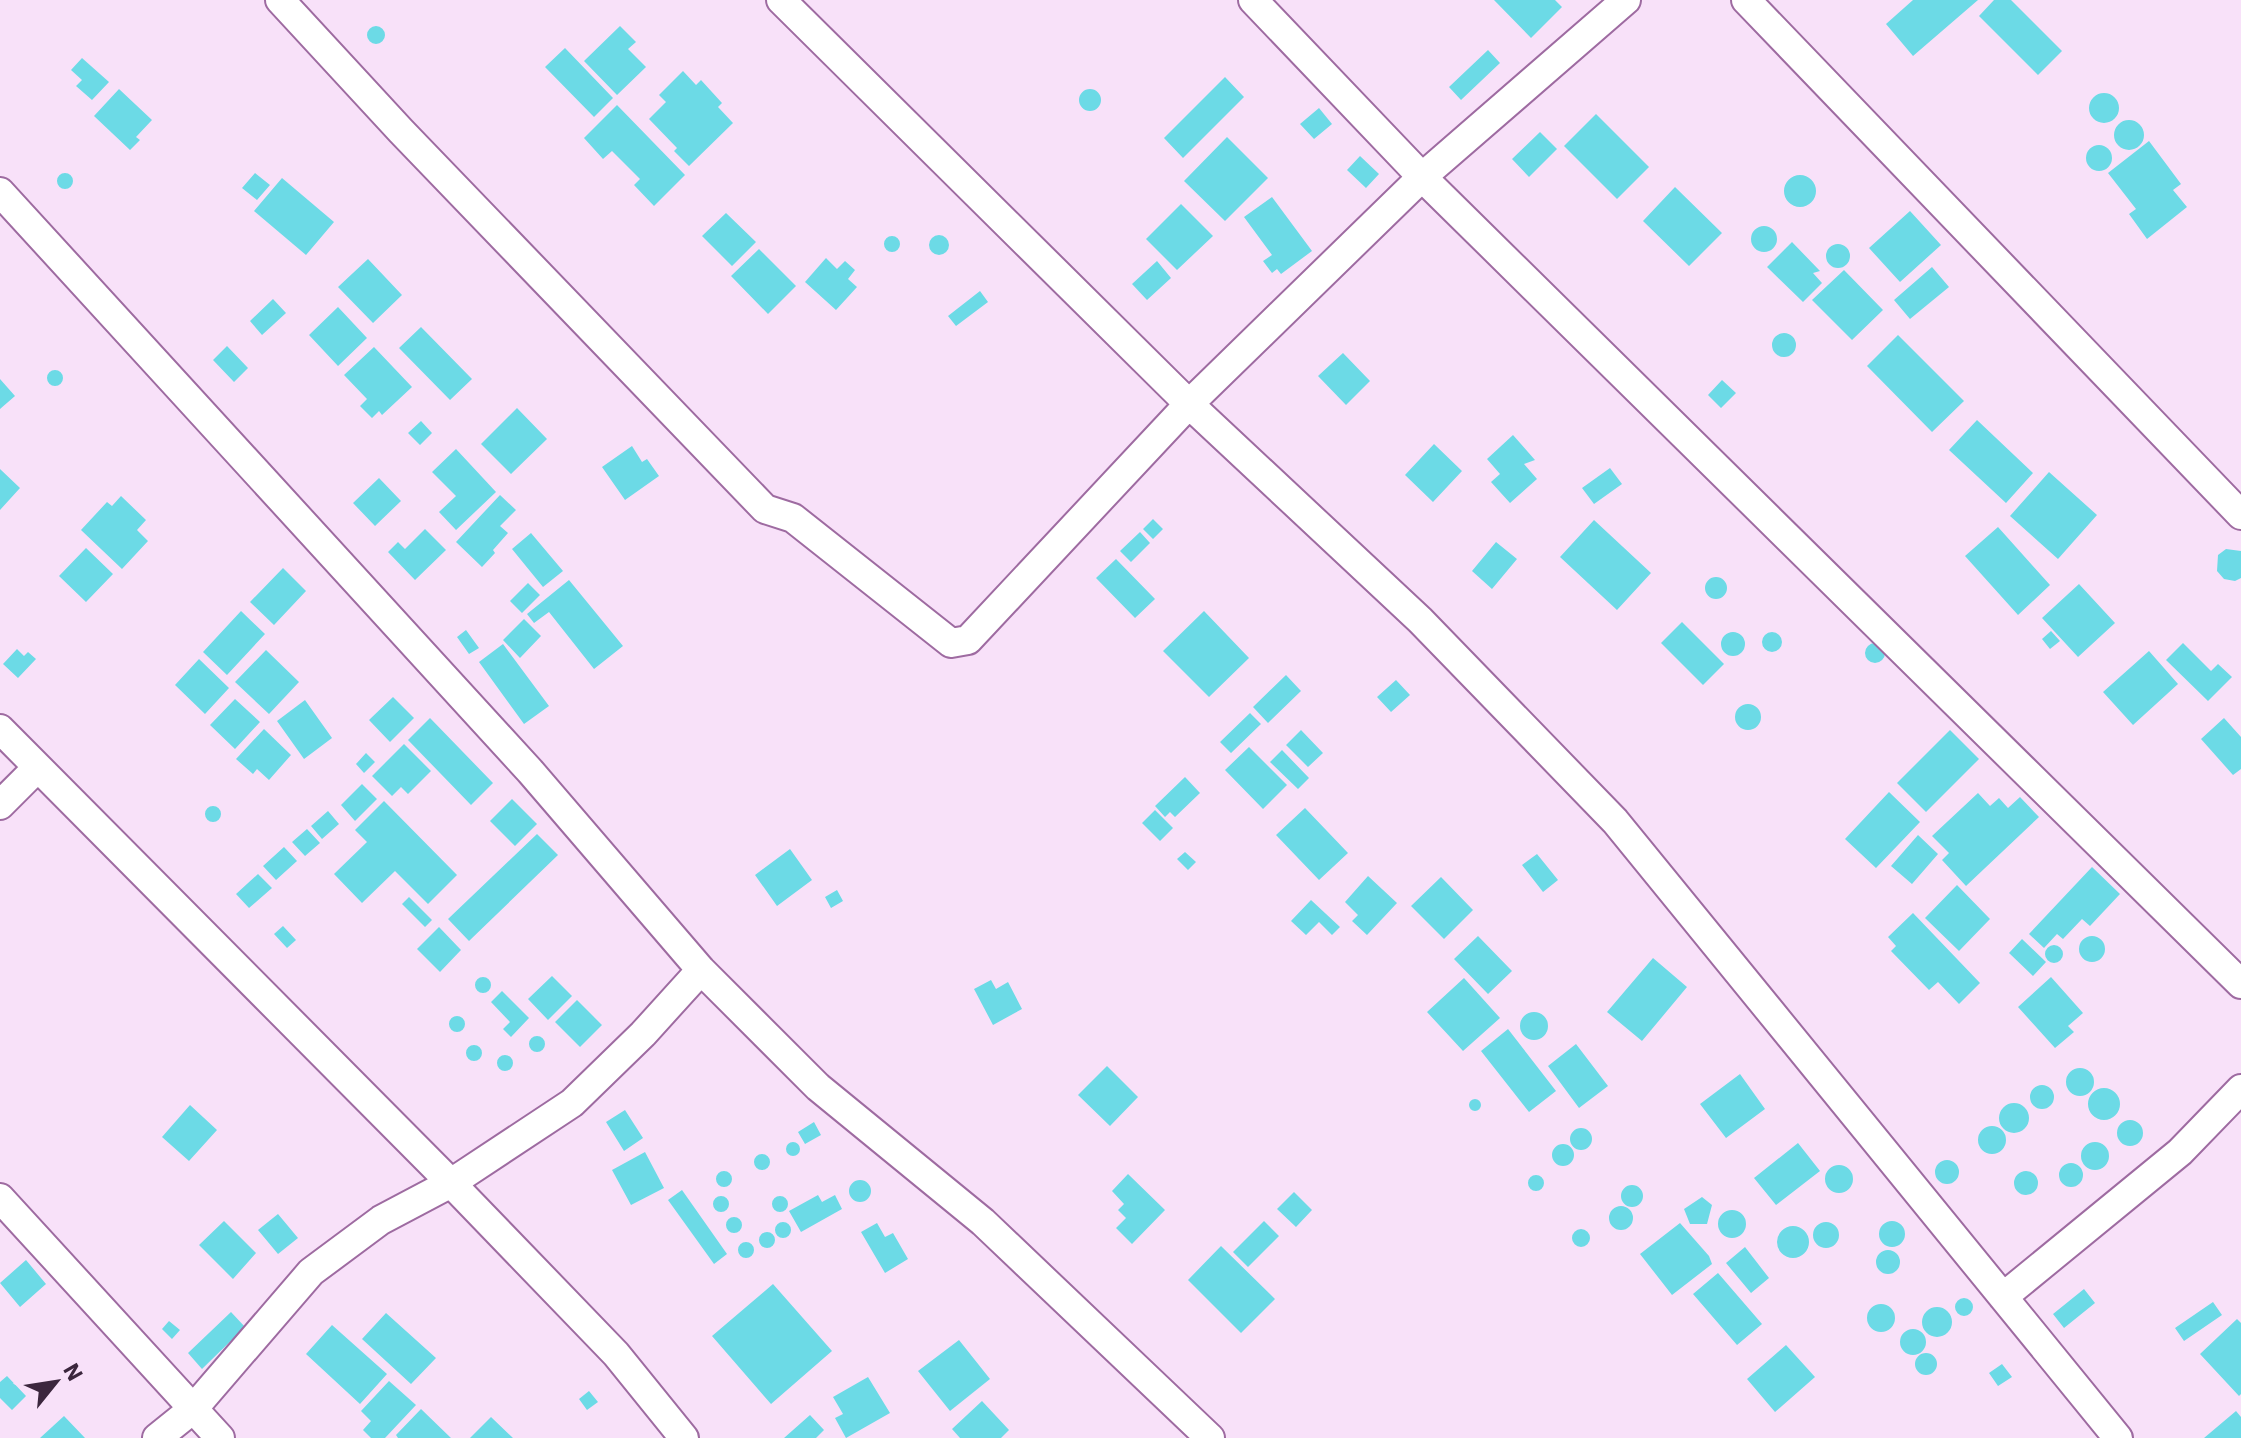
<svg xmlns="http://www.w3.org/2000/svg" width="2241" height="1438" viewBox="0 0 2241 1438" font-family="'IBM Plex Sans',sans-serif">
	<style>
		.building { fill: #6cdae6 }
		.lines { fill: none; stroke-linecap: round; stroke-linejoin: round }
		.minor-casing { stroke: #9e6ba1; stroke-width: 32 }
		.minor { stroke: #fff; stroke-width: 28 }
	</style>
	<rect width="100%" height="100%" fill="#f8e1f9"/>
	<path class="building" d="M1494,0H1555L1562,7L1531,38Z
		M1913,0H1978L1913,56L1886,24Z
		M1994,0H2011L2062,51L2038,75L1979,16Z
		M620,26L636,42L628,49L646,67L617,95L584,61Z
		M367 35a9 9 0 1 1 18 0a9 9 0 1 1-18 0Z
		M565,48L613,98L594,117L545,67Z
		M1488,50L1500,63L1461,100L1449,87Z
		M82,58L109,82L92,100L76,86L82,80L71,70Z
		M683,71L696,85L701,80L722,103L718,107L733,123L689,166L674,151L677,148L649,119L666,102L659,95Z
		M1225,77L1244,97L1183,158L1164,138Z
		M119,89L152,120L136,137L140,140L130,150L94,116Z
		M1079 100a11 11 0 1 1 22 0a11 11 0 1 1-22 0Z
		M2089 108a15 15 0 1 1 30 0a15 15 0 1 1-30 0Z
		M617,105L685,175L654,206L634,185L640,179L612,151L603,159L584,138Z
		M1319,108L1332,124L1314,139L1300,124Z
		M1596,114L1649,167L1617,199L1564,146Z
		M2114 135a15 15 0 1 1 30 0a15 15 0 1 1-30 0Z
		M1540,132L1557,149L1529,177L1512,159Z
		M1227,137L1268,178L1225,221L1184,181Z
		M2149,141L2181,184L2173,190L2187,207L2147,239L2129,214L2136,209L2108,173Z
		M2086 158a13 13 0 1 1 26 0a13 13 0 1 1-26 0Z
		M1360,156L1379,174L1366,188L1347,170Z
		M255,173L270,185L257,200L242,188Z
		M57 181a8 8 0 1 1 16 0a8 8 0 1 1-16 0Z
		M1784 191a16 16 0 1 1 32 0a16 16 0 1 1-32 0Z
		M282,178L334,222L306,255L254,211Z
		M1675,187L1722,233L1689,266L1643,221Z
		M1272,197L1312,251L1281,274L1277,269L1272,273L1263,261L1272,255L1244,217Z
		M1181,204L1213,236L1177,270L1146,239Z
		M1910,211L1941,245L1900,282L1869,248Z
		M726,213L756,242L732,266L702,236Z
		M1751 239a13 13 0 1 1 26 0a13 13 0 1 1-26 0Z
		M929 245a10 10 0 1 1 20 0a10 10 0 1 1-20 0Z
		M884 244a8 8 0 1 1 16 0a8 8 0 1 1-16 0Z
		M1792,242L1820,271L1813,273L1822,283L1803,302L1767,267Z
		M1826 256a12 12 0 1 1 24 0a12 12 0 1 1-24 0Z
		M759,249L796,286L768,314L731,276Z
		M826,258L837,269L845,261L855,270L848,279L857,287L836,310L805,282Z
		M368,259L402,295L373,323L338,287Z
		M1157,261L1171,278L1147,300L1132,284Z
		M1932,267L1949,287L1910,319L1894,300Z
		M1844,270L1883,310L1852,340L1812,300Z
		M980,291L988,302L956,326L948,316Z
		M273,299L286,313L262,335L250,321Z
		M338,307L367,338L338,366L309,335Z
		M421,327L472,379L450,400L399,348Z
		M1772 345a12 12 0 1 1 24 0a12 12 0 1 1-24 0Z
		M1898,335L1964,401L1932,432L1867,366Z
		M227,346L248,368L234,382L213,360Z
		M374,347L412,387L382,415L379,411L372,418L360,406L367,399L344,375Z
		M1343,353L1370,381L1346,405L1318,376Z
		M47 378a8 8 0 1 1 16 0a8 8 0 1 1-16 0Z
		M0,379L15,396L0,409Z
		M1722,380L1736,393L1721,408L1708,395Z
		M517,408L547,439L511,474L481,444Z
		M1977,420L2033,473L2006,503L1949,450Z
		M421,421L432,433L420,445L408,433Z
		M1513,435L1535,460L1524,464L1537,479L1510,503L1491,482L1500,474L1487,459Z
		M1434,444L1462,471L1433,502L1405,475Z
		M632,446L642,462L647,459L659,476L625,500L602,467Z
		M456,449L496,492L456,530L439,512L456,496L432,472Z
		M1610,468L1622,484L1594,504L1582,488Z
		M0,469L20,488L0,510Z
		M2049,472L2097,515L2058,559L2010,516Z
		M379,478L401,501L375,526L353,503Z
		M500,495L516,510L500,526L508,533L493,550L495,553L482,567L456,542Z
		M121,496L146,520L137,530L148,541L122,569L81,530L107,502L112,506Z
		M1153,519L1163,529L1153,539L1143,529Z
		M1594,520L1651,573L1617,610L1560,557Z
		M1998,527L2050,585L2018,615L1965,556Z
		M425,529L446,550L415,580L388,552L398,542L405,549Z
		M1140,532L1150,543L1131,562L1120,551Z
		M531,533L563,571L543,587L512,549Z
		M1496,542L1517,559L1492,589L1472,571Z
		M86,548L113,574L86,602L59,576Z
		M2226,549L2241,551V578L2235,581L2224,579L2217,571L2218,555Z
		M1116,559L1155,599L1135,618L1096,578Z
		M283,568L306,591L274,625L250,602Z
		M1705 588a11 11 0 1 1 22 0a11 11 0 1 1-22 0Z
		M569,580L623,646L594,669L549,612L534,623L527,614Z
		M528,583L540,595L522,613L510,601Z
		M2079,584L2115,623L2078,657L2042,618Z
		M241,611L265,634L227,675L203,652Z
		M1204,611L1249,658L1209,697L1163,651Z
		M524,619L541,636L520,658L503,640Z
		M1682,622L1724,664L1703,685L1661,643Z
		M466,630L479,648L469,654L457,637Z
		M2051,631L2060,641L2050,649L2042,639Z
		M1721 644a12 12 0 1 1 24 0a12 12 0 1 1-24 0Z
		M1762 642a10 10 0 1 1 20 0a10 10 0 1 1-20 0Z
		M2183,643L2211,671L2218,664L2232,677L2208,701L2166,660Z
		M1865 653a10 10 0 1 1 20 0a10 10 0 1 1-20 0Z
		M503,644L549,706L524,724L479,662Z
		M17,649L24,656L28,652L36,659L18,678L3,664Z
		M266,650L299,682L269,714L235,682Z
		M2149,651L2178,684L2133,725L2103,692Z
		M199,659L229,688L205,714L175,685Z
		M1286,675L1301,691L1268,723L1253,707Z
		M1396,680L1410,695L1391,712L1377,697Z
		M393,697L414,718L390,742L369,720Z
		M235,699L260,722L235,749L210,725Z
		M305,700L332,738L304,759L277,721Z
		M1735 717a13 13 0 1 1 26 0a13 13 0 1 1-26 0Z
		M1250,713L1261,724L1231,753L1220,742Z
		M430,718L493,783L471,805L408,740Z
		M2224,718L2241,737V769L2233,775L2201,739Z
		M264,729L291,755L269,780L257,769L253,774L236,759Z
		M1301,730L1323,753L1308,767L1286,745Z
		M1950,730L1979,759L1926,812L1897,783Z
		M404,744L431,771L408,794L401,787L392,796L372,776Z
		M1249,747L1287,785L1263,809L1225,770Z
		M1282,750L1309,778L1298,789L1270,762Z
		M366,753L375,762L364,773L356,764Z
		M1185,777L1200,793L1175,817L1170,812L1165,817L1155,806Z
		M362,784L377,799L355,821L341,805Z
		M1889,792L1920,822L1876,868L1845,839Z
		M1978,793L1990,806L1999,798L2008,808L2020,797L2039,817L1966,886L1942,860L1949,853L1932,836Z
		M512,799L537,824L515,846L490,821Z
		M384,801L457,875L428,904L395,871L362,903L334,874L367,842L355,830Z
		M205 814a8 8 0 1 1 16 0a8 8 0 1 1-16 0Z
		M1305,808L1348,853L1319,880L1276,835Z
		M1155,810L1173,828L1160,841L1142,823Z
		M328,811L339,824L322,839L311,826Z
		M307,829L320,843L305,856L292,842Z
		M537,834L558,855L469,941L448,919Z
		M1918,835L1938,854L1912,884L1891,866Z
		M284,847L297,861L276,880L263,866Z
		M790,849L812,880L777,906L755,875Z
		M1185,852L1196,862L1188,870L1177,859Z
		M1537,854L1558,880L1543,892L1522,865Z
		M2092,867L2120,894L2090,926L2082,919L2063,939L2057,934L2044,948L2029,934Z
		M258,874L272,888L249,908L236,894Z
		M1368,876L1397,903L1367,935L1352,921L1358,915L1345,902Z
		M1441,877L1473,910L1444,939L1411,906Z
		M1957,885L1990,919L1959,951L1925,918Z
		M837,890L843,901L831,908L825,897Z
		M409,897L432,920L425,927L402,904Z
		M1311,900L1340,927L1332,935L1319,922L1306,935L1291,921Z
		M1913,913L1980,983L1959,1004L1938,982L1929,990L1891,951L1896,946L1888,937Z
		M283,926L296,940L287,948L274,934Z
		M439,927L461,950L440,972L417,949Z
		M1478,936L1512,971L1488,994L1454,959Z
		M2079 949a13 13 0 1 1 26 0a13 13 0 1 1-26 0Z
		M2022,939L2046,962L2033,976L2009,953Z
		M2045 954a9 9 0 1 1 18 0a9 9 0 1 1-18 0Z
		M1653,958L1687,987L1642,1041L1607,1012Z
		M552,976L572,996L548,1020L528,999Z
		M2051,977L2083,1013L2068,1026L2074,1032L2055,1048L2018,1007Z
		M475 985a8 8 0 1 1 16 0a8 8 0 1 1-16 0Z
		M1464,978L1500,1018L1463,1051L1427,1012Z
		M991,980L996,989L1008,982L1022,1009L993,1025L974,989Z
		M502,991L529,1018L511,1037L503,1029L510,1022L491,1002Z
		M577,1000L602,1025L580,1047L555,1022Z
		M1520 1026a14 14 0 1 1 28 0a14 14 0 1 1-28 0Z
		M449 1024a8 8 0 1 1 16 0a8 8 0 1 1-16 0Z
		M1508,1029L1556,1091L1529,1112L1481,1051Z
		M529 1044a8 8 0 1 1 16 0a8 8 0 1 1-16 0Z
		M1576,1044L1608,1086L1579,1108L1548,1066Z
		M466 1053a8 8 0 1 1 16 0a8 8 0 1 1-16 0Z
		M497 1063a8 8 0 1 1 16 0a8 8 0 1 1-16 0Z
		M1107,1066L1138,1097L1110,1126L1078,1095Z
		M2066 1082a14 14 0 1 1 28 0a14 14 0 1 1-28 0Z
		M1740,1074L1765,1109L1726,1138L1700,1104Z
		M2030 1097a12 12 0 1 1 24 0a12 12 0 1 1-24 0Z
		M2088 1104a16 16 0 1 1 32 0a16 16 0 1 1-32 0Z
		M1469 1105a6 6 0 1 1 12 0a6 6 0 1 1-12 0Z
		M1999 1118a15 15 0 1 1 30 0a15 15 0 1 1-30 0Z
		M190,1105L217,1130L189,1161L162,1137Z
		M625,1110L643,1138L624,1151L606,1122Z
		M2117 1133a13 13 0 1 1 26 0a13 13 0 1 1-26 0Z
		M814,1122L821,1135L805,1144L798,1132Z
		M1978 1140a14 14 0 1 1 28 0a14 14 0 1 1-28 0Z
		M1570 1139a11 11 0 1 1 22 0a11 11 0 1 1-22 0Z
		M786 1149a7 7 0 1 1 14 0a7 7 0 1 1-14 0Z
		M2081 1156a14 14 0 1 1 28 0a14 14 0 1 1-28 0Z
		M1798,1143L1820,1171L1776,1205L1754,1178Z
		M1552 1155a11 11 0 1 1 22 0a11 11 0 1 1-22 0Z
		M645,1152L664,1188L631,1205L612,1170Z
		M754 1162a8 8 0 1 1 16 0a8 8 0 1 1-16 0Z
		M1935 1172a12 12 0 1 1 24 0a12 12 0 1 1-24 0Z
		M2059 1175a12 12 0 1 1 24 0a12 12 0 1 1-24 0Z
		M1825 1179a14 14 0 1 1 28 0a14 14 0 1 1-28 0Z
		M2014 1183a12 12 0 1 1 24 0a12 12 0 1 1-24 0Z
		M716 1179a8 8 0 1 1 16 0a8 8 0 1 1-16 0Z
		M1128,1174L1165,1210L1132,1244L1116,1228L1126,1218L1118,1210L1124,1204L1112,1191Z
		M1528 1183a8 8 0 1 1 16 0a8 8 0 1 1-16 0Z
		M849 1191a11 11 0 1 1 22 0a11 11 0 1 1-22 0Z
		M1621 1196a11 11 0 1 1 22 0a11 11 0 1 1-22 0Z
		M682,1190L727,1254L714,1264L668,1200Z
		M1294,1192L1312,1210L1296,1227L1277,1209Z
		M818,1195L822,1202L835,1195L842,1209L801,1232L789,1211Z
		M713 1204a8 8 0 1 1 16 0a8 8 0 1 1-16 0Z
		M772 1204a8 8 0 1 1 16 0a8 8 0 1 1-16 0Z
		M1702,1197L1712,1205L1707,1224H1690L1684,1209Z
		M1609 1218a12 12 0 1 1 24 0a12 12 0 1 1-24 0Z
		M1718 1224a14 14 0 1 1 28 0a14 14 0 1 1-28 0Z
		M278,1214L298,1238L278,1254L258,1230Z
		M726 1225a8 8 0 1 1 16 0a8 8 0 1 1-16 0Z
		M1879 1234a13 13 0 1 1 26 0a13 13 0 1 1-26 0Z
		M224,1221L256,1253L233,1279L199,1245Z
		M1264,1221L1279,1236L1248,1267L1233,1252Z
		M1813 1235a13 13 0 1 1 26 0a13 13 0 1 1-26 0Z
		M775 1230a8 8 0 1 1 16 0a8 8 0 1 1-16 0Z
		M877,1223L885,1237L893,1233L908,1259L885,1273L861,1232Z
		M1680,1223L1709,1256L1712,1264L1672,1295L1640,1254Z
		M1777 1242a16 16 0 1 1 32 0a16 16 0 1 1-32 0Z
		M1572 1238a9 9 0 1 1 18 0a9 9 0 1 1-18 0Z
		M759 1240a8 8 0 1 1 16 0a8 8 0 1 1-16 0Z
		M738 1250a8 8 0 1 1 16 0a8 8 0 1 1-16 0Z
		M1221,1246L1275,1299L1241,1333L1188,1280Z
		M1745,1247L1769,1278L1751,1293L1726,1263Z
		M1876 1262a12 12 0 1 1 24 0a12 12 0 1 1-24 0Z
		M26,1260L46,1284L20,1307L0,1283Z
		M1718,1273L1762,1324L1737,1345L1693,1294Z
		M773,1284L832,1351L771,1404L712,1336Z
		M2084,1289L2095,1303L2064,1328L2053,1314Z
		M1955 1307a9 9 0 1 1 18 0a9 9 0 1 1-18 0Z
		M2213,1302L2222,1315L2184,1341L2175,1328Z
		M1867 1318a14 14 0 1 1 28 0a14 14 0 1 1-28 0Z
		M1922 1322a15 15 0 1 1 30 0a15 15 0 1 1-30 0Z
		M231,1312L245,1327L202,1369L188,1353Z
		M386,1313L436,1358L411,1384L362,1339Z
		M2237,1319L2241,1323V1394L2239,1396L2200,1354Z
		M169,1321L180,1330L172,1339L162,1329Z
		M332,1325L387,1374L360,1404L306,1354Z
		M1900 1342a13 13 0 1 1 26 0a13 13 0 1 1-26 0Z
		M959,1340L990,1379L950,1411L918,1371Z
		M1786,1345L1815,1377L1775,1412L1747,1379Z
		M1915 1364a11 11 0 1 1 22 0a11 11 0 1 1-22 0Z
		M2002,1364L2012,1377L1998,1386L1989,1373Z
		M7,1376L26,1396L12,1410L0,1398V1382Z
		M868,1377L890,1413L846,1438L835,1418L843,1414L833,1397Z
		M389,1381L416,1405L385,1438H371L363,1430L371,1421L361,1411Z
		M589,1391L598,1402L587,1410L579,1399Z
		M982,1401L1009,1430L1001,1438H960L952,1429Z
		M421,1409L451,1438H398L396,1435Z
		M2236,1411L2241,1417V1438H2204Z
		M810,1415L824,1430L816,1438H784Z
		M64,1416L85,1438H40Z
		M491,1417L513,1438H470Z"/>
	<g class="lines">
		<g class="minor-casing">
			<path id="minor" d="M280,0L401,131L765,509L793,518L951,643L968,640L1189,404L1422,177L1626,0
				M781,0L1189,404L1420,620L1615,821L2118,1438
				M1253,0L1422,177L2241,984
				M1746,0L2241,515
				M0,192L530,771L701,970L818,1087L983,1222L1210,1438
				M0,729L451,1183L616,1354L684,1438
				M0,805L37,768
				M0,1198L220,1438
				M2003,1297L2180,1152L2241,1089
				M157,1438L193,1409L311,1272L381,1220L451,1183L572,1103L643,1034L701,970"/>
		</g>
		<use href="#minor" class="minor"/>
	</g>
	<g transform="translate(56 1382) rotate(60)" stroke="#f8e1f9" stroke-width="6" paint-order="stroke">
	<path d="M0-6L14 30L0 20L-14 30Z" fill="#3b263d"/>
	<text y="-12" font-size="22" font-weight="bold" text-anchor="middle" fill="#3b263d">N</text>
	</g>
</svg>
